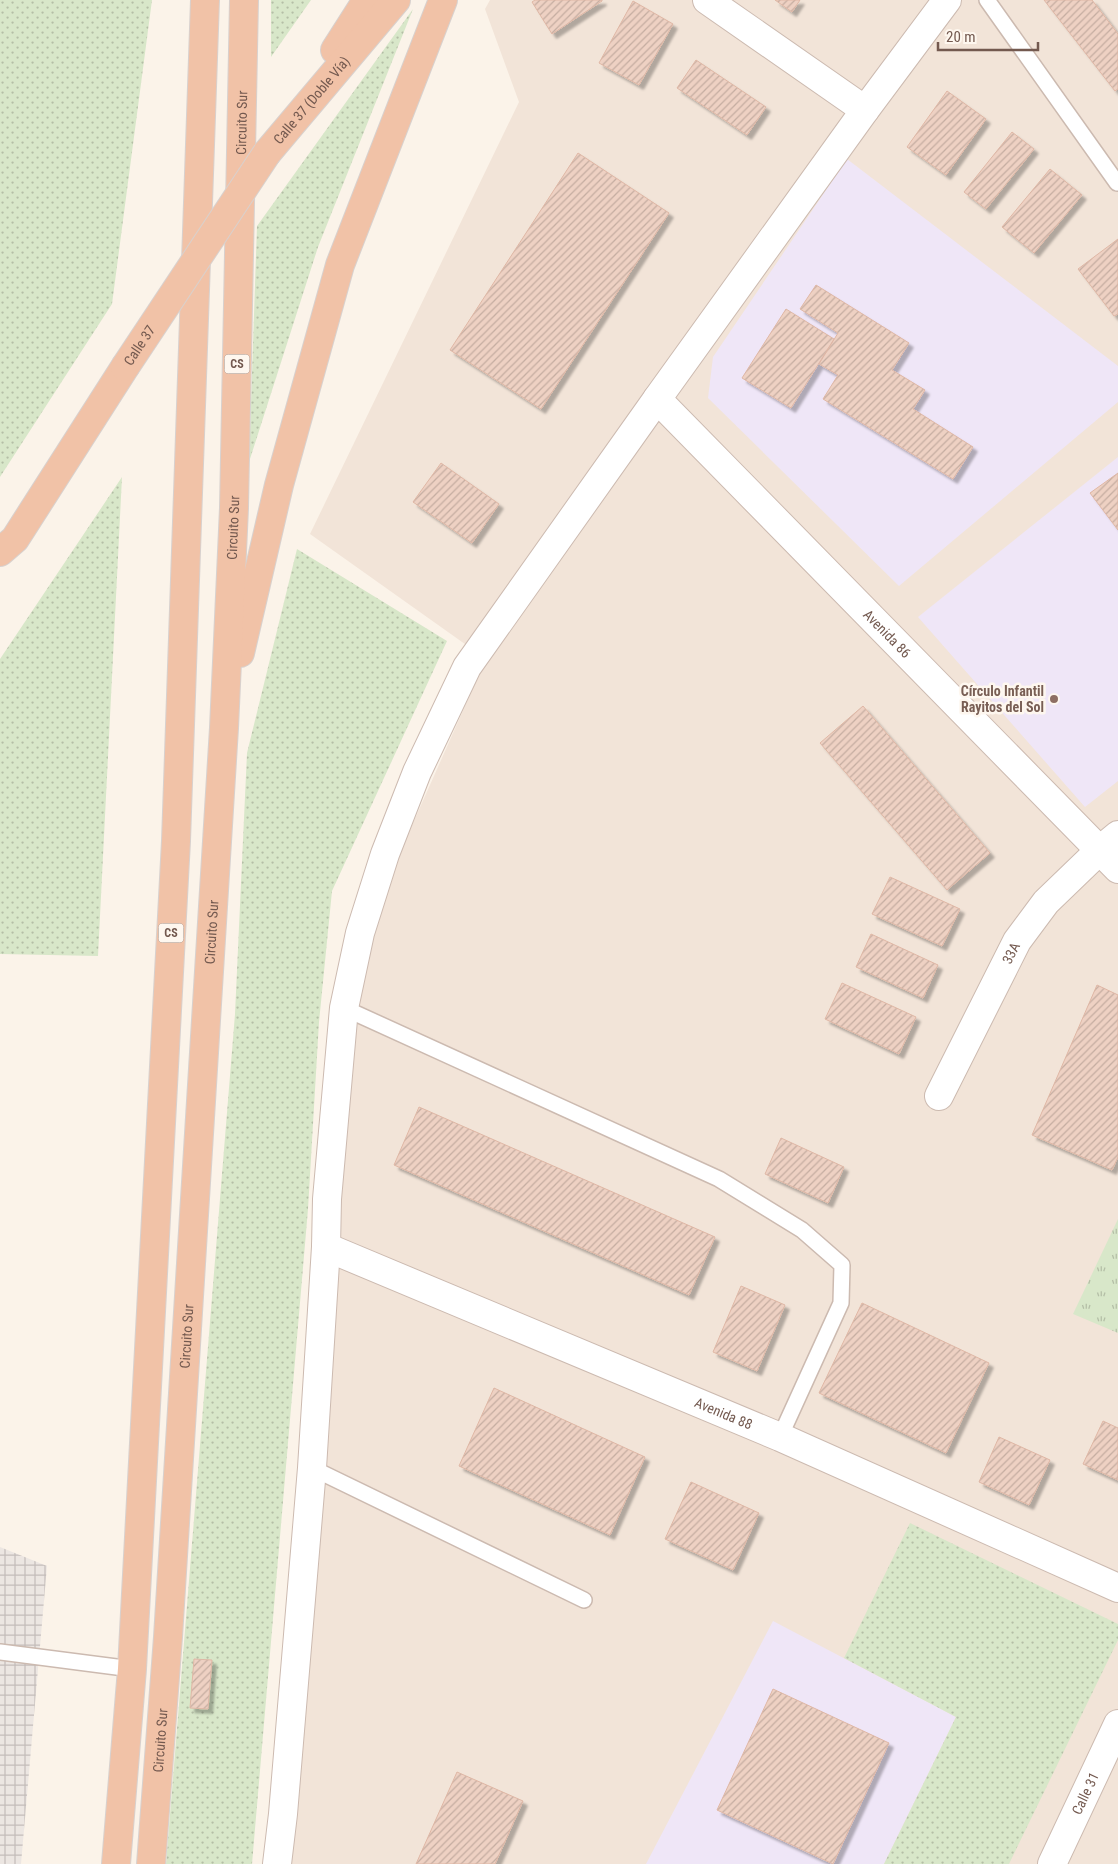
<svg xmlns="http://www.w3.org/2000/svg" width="1118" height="1864" viewBox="0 0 1118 1864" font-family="'Roboto Condensed',sans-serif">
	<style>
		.residential { fill: #f2e4d8 }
		.industrial { fill: url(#industrial-grid) }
		.education { fill: #efe6f7 }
		.grass { fill: url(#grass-dots) }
		.park { fill: url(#park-tufts) }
		.building { fill: url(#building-hatch); stroke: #dfb7a5; filter: url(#shadow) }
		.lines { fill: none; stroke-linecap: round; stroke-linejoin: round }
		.service-casing { stroke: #ccbab0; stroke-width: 18 }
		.minor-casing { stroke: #ccbab0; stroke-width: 30 }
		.tertiary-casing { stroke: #ccbab0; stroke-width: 30 }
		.trunk-casing { stroke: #d8d1ce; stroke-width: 30 }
		.service { stroke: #fff; stroke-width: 15 }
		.minor { stroke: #fff; stroke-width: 28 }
		.tertiary { stroke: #fff; stroke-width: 28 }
		.trunk { stroke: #f1c2a7; stroke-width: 28 }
		.trunk-bridge-casing { stroke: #d8d1ce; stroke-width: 30; stroke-linecap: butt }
		.trunk-bridge { stroke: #f1c2a7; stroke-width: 28 }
		.education-dot { fill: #8d6e63; stroke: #fef7ef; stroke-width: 2 }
		.labels { text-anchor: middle; stroke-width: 5; stroke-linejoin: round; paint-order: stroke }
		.shield { fill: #fef7ef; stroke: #9d887f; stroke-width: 1 }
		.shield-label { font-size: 12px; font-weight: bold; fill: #73594f }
		.street-label { font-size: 14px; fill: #73594f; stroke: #fef7ef }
		.education-label { font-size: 14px; font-weight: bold; fill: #785e54; stroke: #fef7ef; text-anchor: end }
	</style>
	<defs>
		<pattern id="industrial-grid" width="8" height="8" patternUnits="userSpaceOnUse" patternTransform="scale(1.25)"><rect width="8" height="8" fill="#ece6e2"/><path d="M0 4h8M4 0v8" fill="none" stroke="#c4bdba"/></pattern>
		<pattern id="grass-dots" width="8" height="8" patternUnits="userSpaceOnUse" patternTransform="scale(1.25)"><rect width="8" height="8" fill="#d8e7c9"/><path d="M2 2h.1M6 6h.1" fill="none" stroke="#b4bea6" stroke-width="1.8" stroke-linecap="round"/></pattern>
		<pattern id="park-tufts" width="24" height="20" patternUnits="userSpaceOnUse" patternTransform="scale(1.25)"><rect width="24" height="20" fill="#d8e7c9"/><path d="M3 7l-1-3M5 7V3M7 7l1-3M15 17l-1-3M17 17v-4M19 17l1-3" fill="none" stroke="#b4bea6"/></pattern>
		<pattern id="building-hatch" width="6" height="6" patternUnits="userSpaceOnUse" patternTransform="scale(1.25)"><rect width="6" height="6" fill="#eed1c3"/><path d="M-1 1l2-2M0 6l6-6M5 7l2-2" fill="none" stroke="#c5ada1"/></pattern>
		<filter id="shadow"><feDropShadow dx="4.5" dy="4.5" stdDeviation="1" flood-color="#0004"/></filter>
	</defs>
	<rect width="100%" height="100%" fill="#fbf3e9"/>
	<path class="residential" d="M490,0H1118V1864H271L357,949L486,659L310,534L519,102L485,9Z"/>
	<path class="industrial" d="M0,1547L47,1566L21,1864H0Z"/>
	<path class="education" d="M847,159L1118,366V402L899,586L708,398L713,357Z
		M1118,457V781L1085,807L918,617Z
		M773,1621L956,1717L884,1864H646Z"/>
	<path class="grass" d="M0,0H152L112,304L0,477Z
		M271,0H311L271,57Z
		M413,9L318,247L249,462L257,226Z
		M122,477L98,956L0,954V659Z
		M297,549L447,641L332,891L319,1022L308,1209L252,1864H166L235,1014L247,753Z
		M910,1523L1118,1624V1640L1009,1864H884L956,1717L844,1658Z"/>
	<path class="park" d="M1118,1219V1333L1073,1314Z"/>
	<path class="building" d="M535,0H602V1L552,34L532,2Z
		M775,0H800L792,12Z
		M1044,0H1092L1118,34V89L1115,91Z
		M633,1L673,24L639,85L599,63Z
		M696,60L766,107L747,135L677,88Z
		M947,91L986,119L946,175L907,147Z
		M1012,132L1034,149L986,209L964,192Z
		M578,153L669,213L541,409L450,350Z
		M1050,169L1082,195L1034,253L1002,227Z
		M1118,239V314L1114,316L1078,269Z
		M816,285L909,343L892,370L925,390L913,409L973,447L953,479L823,399L838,375L819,364L838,333L800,309Z
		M786,309L834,339L791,408L742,378Z
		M441,463L499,504L472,543L413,502Z
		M1118,473V530L1090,493Z
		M863,706L990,853L947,890L820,743Z
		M890,877L960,909L942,946L872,914Z
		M871,934L938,965L923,998L856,967Z
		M842,983L916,1017L899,1054L825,1019Z
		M1097,985L1118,995V1157L1112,1170L1032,1135Z
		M419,1107L715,1237L689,1295L394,1165Z
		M781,1138L844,1167L828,1203L765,1174Z
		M741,1286L785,1305L757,1371L713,1352Z
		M862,1303L989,1363L946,1453L819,1393Z
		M494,1388L645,1457L610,1535L459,1466Z
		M1103,1421L1118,1428V1480L1083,1464Z
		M999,1437L1050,1460L1029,1505L979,1482Z
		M691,1482L759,1513L733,1570L665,1539Z
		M194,1659L212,1660L208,1709L190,1708Z
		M773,1689L889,1743L833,1864L717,1810Z
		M457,1772L523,1801L495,1864H416Z"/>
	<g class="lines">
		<g class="service-casing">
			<path id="service" d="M987,0L1117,183
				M344,1008L719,1179L802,1230L842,1265L841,1303L780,1437
				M312,1468L584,1600
				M0,1652L132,1669"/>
		</g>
		<g class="minor-casing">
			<g id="minor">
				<path d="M707,0L865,110"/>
				<path id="s1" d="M939,1096L1017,941L1046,902L1101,849L1118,835"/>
				<path id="s2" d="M326,1247L780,1437L1118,1588"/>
				<path d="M277,1864L283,1814L312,1468L326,1247L327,1199L344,1008L360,933L385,854L417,772L467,667L657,399"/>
			</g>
		</g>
		<g class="tertiary-casing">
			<g id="tertiary">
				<path id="s3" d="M947,0L865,110L657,399L1118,869"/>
				<path id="s4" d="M1052,1864L1118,1724"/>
			</g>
		</g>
		<g class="trunk-casing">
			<g id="trunk">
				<path d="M335,50L367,0"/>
				<path id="s5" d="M267,153L396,0"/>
				<path d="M0,552L15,539L125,367"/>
				<path d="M240,653L279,485L340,265L443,0"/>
				<path d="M116,1864L132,1669L176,841L205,0"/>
				<path id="s6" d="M151,1864L168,1637L224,728L234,508L244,0"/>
			</g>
		</g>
		<use href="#service" class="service"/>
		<use href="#minor" class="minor"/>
		<use href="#tertiary" class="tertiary"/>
		<use href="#trunk" class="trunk"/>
		<g class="trunk-bridge-casing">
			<g id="trunk-bridge">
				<path id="s7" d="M125,367L267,153"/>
			</g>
		</g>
		<use href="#trunk-bridge" class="trunk-bridge"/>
	</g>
	<circle class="education-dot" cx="1054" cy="699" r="5"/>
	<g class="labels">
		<g class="shield">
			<rect x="224.5" y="354.5" width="25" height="19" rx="4"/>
			<rect x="158.5" y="923.5" width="25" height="19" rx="4"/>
		</g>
		<g class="shield-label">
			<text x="237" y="368">CS</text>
			<text x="171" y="937">CS</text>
		</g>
		<g class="street-label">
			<text dy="5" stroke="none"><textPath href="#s5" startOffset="69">Calle 37 (Doble Vía)</textPath></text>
			<text dy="5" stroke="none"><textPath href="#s6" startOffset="1744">Circuito Sur</textPath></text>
			<text dy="5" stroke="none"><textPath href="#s7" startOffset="26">Calle 37</textPath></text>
			<text dy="5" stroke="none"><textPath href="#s6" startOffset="1339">Circuito Sur</textPath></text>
			<text dy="5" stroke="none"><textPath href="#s3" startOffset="822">Avenida 86</textPath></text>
			<text dy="5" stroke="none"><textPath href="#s6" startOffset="934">Circuito Sur</textPath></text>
			<text dy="5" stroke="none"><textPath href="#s1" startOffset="160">33A</textPath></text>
			<text dy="5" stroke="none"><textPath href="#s6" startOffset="529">Circuito Sur</textPath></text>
			<text dy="5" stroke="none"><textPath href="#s2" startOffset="431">Avenida 88</textPath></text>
			<text dy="5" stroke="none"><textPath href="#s6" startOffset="124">Circuito Sur</textPath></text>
			<text dy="5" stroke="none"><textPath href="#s4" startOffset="78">Calle 31</textPath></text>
		</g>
		<g class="education-label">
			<text x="1044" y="696">Círculo Infantil<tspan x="1044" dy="16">Rayitos del Sol</tspan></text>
		</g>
	</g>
	<path d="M938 42v8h100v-8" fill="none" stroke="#73594f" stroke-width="2.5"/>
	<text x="946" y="42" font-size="15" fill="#73594f" stroke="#fef7ef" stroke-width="4" paint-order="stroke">20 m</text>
</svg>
